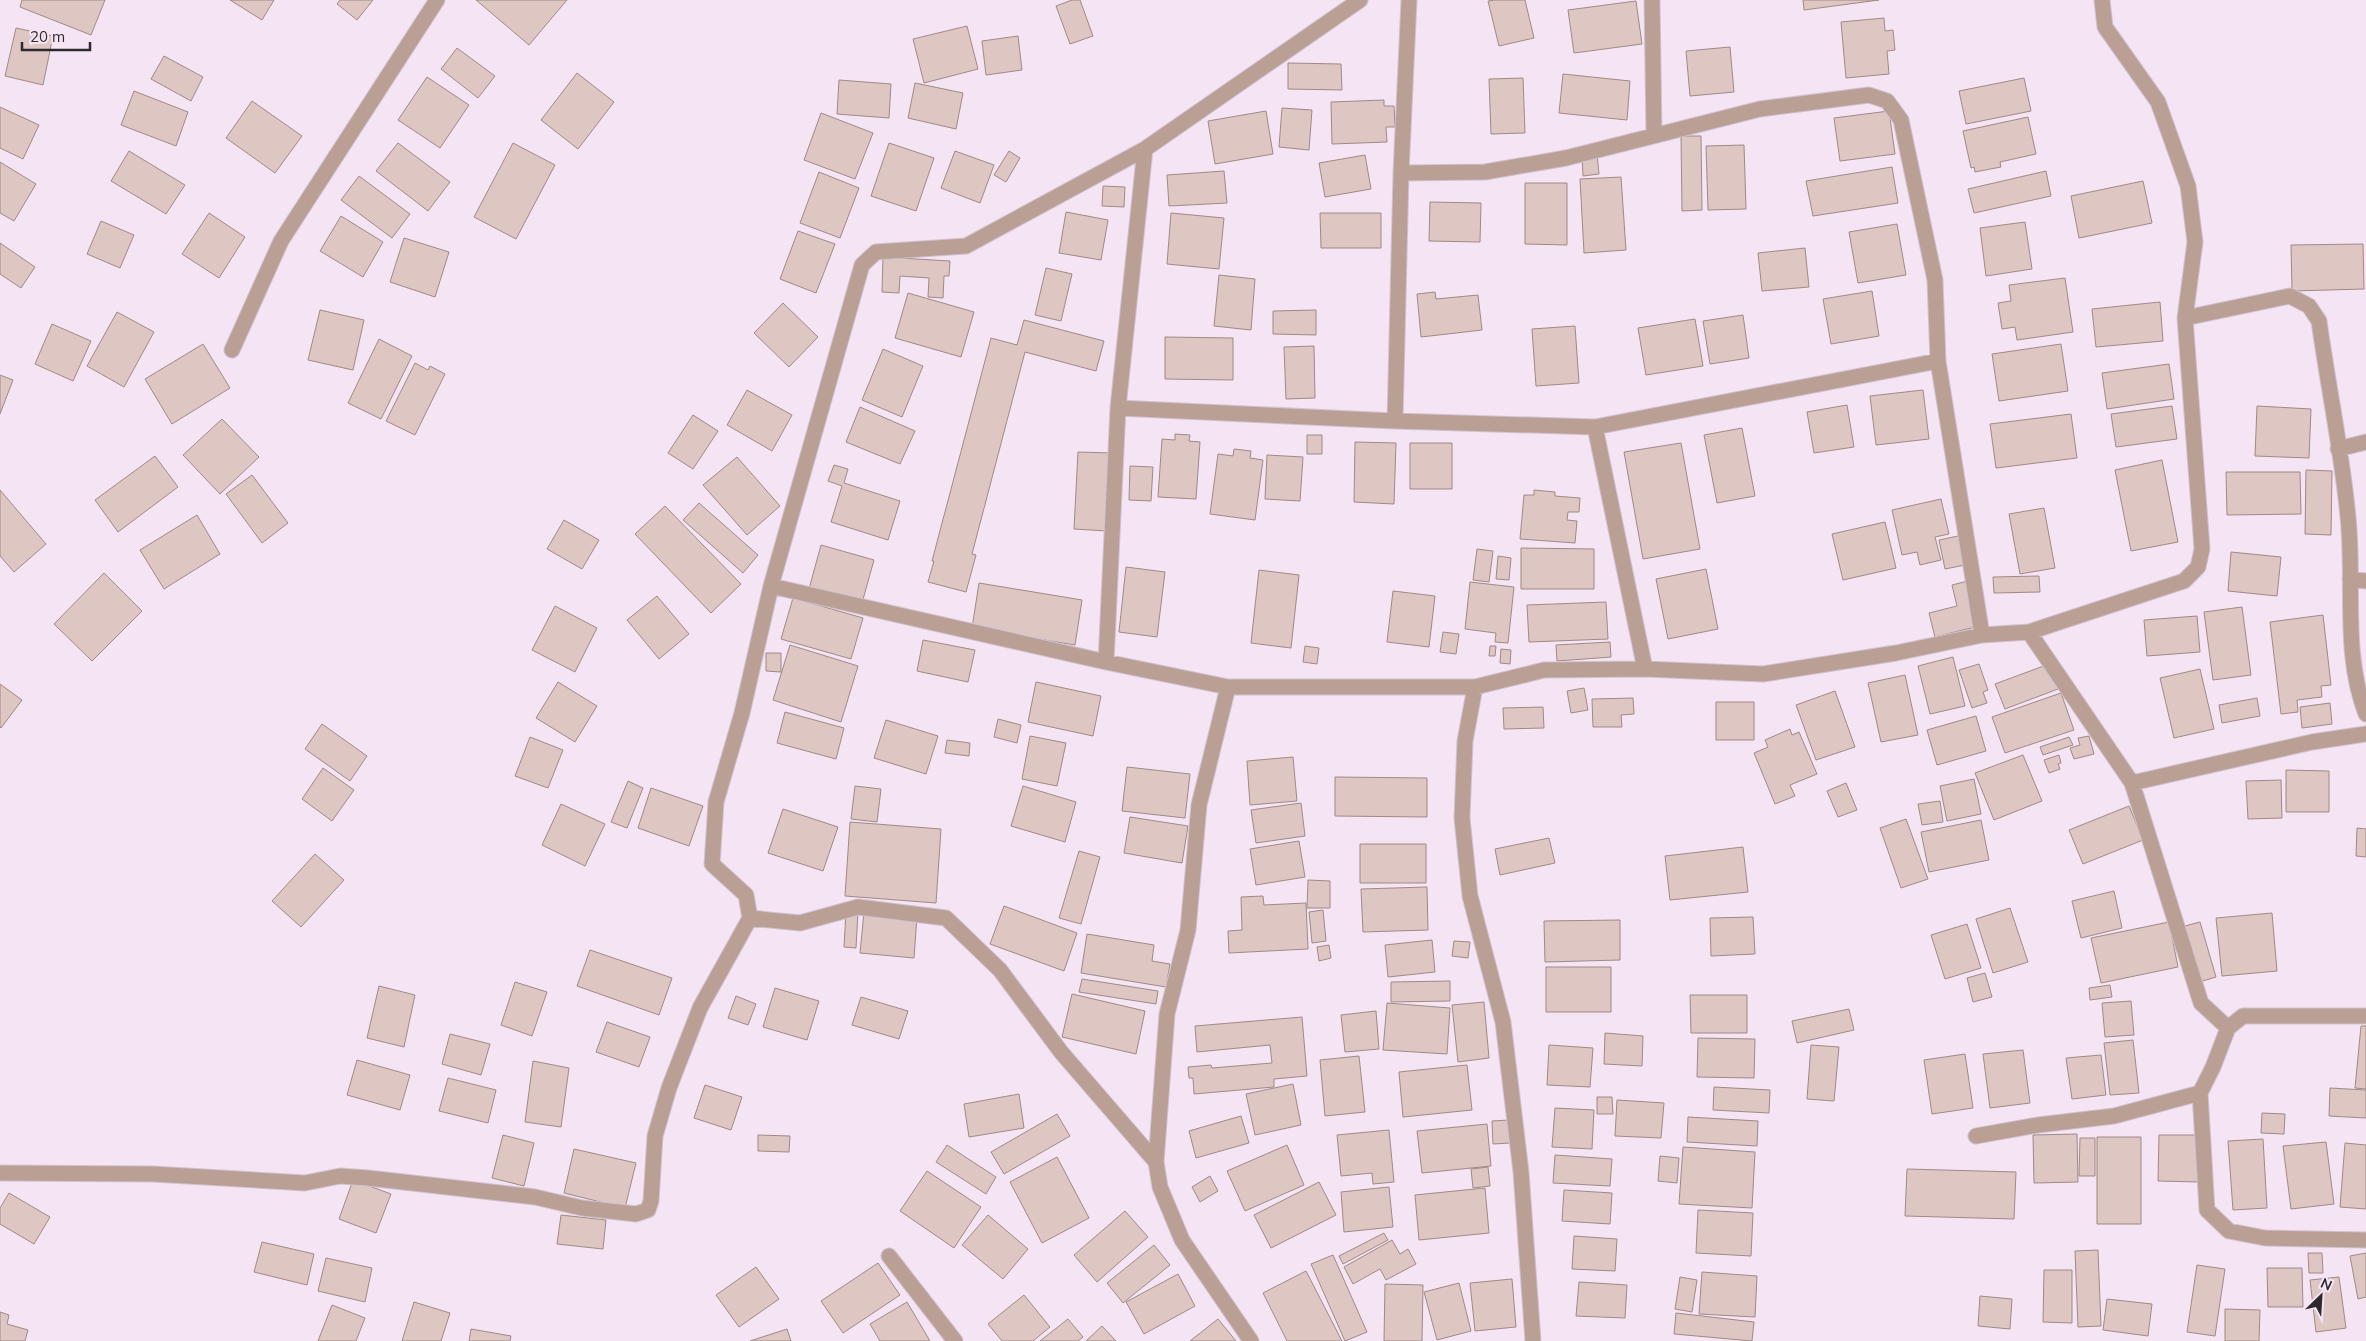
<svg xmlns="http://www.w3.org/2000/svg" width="2366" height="1341" viewBox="0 0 2366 1341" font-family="Mulish,sans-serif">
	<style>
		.building { fill: #dec6c3; stroke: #a08986 }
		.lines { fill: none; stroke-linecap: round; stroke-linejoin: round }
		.minor-casing { stroke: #d0c2d1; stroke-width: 17 }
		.minor { stroke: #ba9f95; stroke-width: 15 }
	</style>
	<rect width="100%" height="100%" fill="#f4e4f4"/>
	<path class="building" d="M22,0H105L91,35L20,7Z
		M230,0H274L262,20Z
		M340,0H373L357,20L337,4Z
		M476,0H567L529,45Z
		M1072,0H1080L1093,36L1070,44L1056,6Z
		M1495,0H1525L1534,38L1499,46L1488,1Z
		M1803,0H1879L1804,10Z
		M1636,1L1642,44L1574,53L1568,10Z
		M1884,18L1885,31L1893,30L1895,50L1887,51L1889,74L1846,78L1841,22Z
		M967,26L978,69L924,83L913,39Z
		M16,28L53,36L43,85L5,76Z
		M1018,36L1022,70L986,75L982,41Z
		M1730,47L1734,92L1690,96L1686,51Z
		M457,48L495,76L478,98L441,69Z
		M164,56L203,77L191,101L151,79Z
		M1288,63L1341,64L1342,90L1288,89Z
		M577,73L614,102L578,149L541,120Z
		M1563,74L1630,81L1627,120L1559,113Z
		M427,77L469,105L440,148L398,120Z
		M1523,78L1525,133L1491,134L1489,79Z
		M2024,78L2031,111L1966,124L1959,91Z
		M839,80L891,84L889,118L837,114Z
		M915,83L963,93L956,129L908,118Z
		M134,91L188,112L176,146L121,125Z
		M1384,100V106H1394L1395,127H1386L1387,142L1332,144L1331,102Z
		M252,101L302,136L275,173L226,138Z
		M0,107L39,125L23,159L0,148Z
		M1282,108L1312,110L1309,150L1279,147Z
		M1266,111L1273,154L1215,164L1208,121Z
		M1889,111L1895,154L1840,161L1834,118Z
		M821,113L873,133L855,179L804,160Z
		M2028,117L2036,154L2000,162L2001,167L1975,172L1974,167L1971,168L1963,131Z
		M1681,136H1701L1702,210L1682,211Z
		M398,143L450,182L428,211L376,171Z
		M513,143L555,165L516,239L474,217Z
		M889,143L934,158L916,211L871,196Z
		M1744,145L1746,209L1708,210L1706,146Z
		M129,151L185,185L166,214L111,181Z
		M955,151L994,165L980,203L941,188Z
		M1009,151L1020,158L1006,182L994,175Z
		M1597,154L1599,174L1583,176L1582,155Z
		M1365,155L1371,189L1325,197L1319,163Z
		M0,162L36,184L14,221L0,213Z
		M1892,167L1898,203L1813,216L1806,181Z
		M1224,171L1227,203L1169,206L1167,175Z
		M2046,171L2051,196L1974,213L1968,189Z
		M819,172L859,188L840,238L800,223Z
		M359,176L410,214L392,238L341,200Z
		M1621,177L1626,250L1584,253L1580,179Z
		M2143,181L2152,223L2079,238L2071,196Z
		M1525,183H1567V245L1525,244Z
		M1103,186L1125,187L1124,207L1102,206Z
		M1430,202L1481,203L1480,242L1429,241Z
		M1066,212L1108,220L1101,260L1059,253Z
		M209,213L245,237L219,278L182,254Z
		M1171,213L1224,218L1219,269L1167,264Z
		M1320,213H1381V248H1321Z
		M341,216L383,242L363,277L320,251Z
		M101,221L134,235L120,268L87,254Z
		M2025,222L2032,269L1986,276L1980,228Z
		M1897,224L1906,275L1858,283L1849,232Z
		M798,231L835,244L816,293L780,279Z
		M404,238L449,252L435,297L390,282Z
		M0,243L35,267L21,288L0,274Z
		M2363,244L2364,289L2292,291L2291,245Z
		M1805,248L1809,287L1762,291L1758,253Z
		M883,257L950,261L949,276H944L943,298L928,297L929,278L900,276L899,293L882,292Z
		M1046,268L1072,274L1061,321L1035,315Z
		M1219,275L1255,279L1251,330L1214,326Z
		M2065,278L2073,332L2017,340L2015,327L2002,329L1998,303L2011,301L2009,285Z
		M1872,291L1879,336L1831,344L1823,299Z
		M1435,292L1436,299L1478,295L1482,330L1421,337L1417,294Z
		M908,293L974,312L961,357L895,338Z
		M2160,302L2163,341L2096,347L2092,309Z
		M783,303L818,337L789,367L754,333Z
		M320,310L364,320L353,370L308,360Z
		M1316,310V335L1273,334V311Z
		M117,312L154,332L124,387L87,366Z
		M1743,315L1749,358L1710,364L1703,321Z
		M1695,319L1703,366L1646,375L1638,328Z
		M1024,320L1104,341L1096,371L1025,352L972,554L976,555L966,592L928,582L934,561H932L991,338L1017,345Z
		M52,324L91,341L73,381L35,364Z
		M1575,326L1579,383L1536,386L1532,329Z
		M1165,337L1233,338V380L1165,379Z
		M379,339L412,356L381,419L348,403Z
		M203,344L230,388L172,424L145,379Z
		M2061,344L2068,391L1999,401L1992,354Z
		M1314,346L1315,398L1286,399L1284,347Z
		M883,349L923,366L902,417L862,400Z
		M415,363L428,370L430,366L445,374L415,435L386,421Z
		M2169,364L2174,399L2107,409L2102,373Z
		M0,375L13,380L0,414Z
		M747,390L792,415L772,451L727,425Z
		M1923,390L1929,439L1876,445L1870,396Z
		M1847,405L1854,447L1814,453L1807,412Z
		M2172,406L2177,439L2116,447L2111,414Z
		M2257,406L2311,409L2309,458L2255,456Z
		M860,407L915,431L900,464L846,442Z
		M2071,414L2077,458L1996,468L1990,424Z
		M693,415L718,431L693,469L668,453Z
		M222,419L259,457L220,494L183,455Z
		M1742,428L1755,496L1717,503L1704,435Z
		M1175,434L1190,435L1189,441L1200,442L1196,499L1158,497L1162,439L1175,440Z
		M1307,435H1322V454H1307Z
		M1355,442L1396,443L1394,504L1354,502Z
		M1410,443H1452V489H1410Z
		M1681,443L1700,549L1643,559L1624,452Z
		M1234,449L1251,451L1250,458L1263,460L1255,520L1210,514L1218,454L1233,456Z
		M1078,452L1111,453L1107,531L1074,529Z
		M1267,455L1303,457L1300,501L1265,499Z
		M155,456L178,487L118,532L95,500Z
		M737,457L780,506L747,535L703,485Z
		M2162,460L2178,542L2131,551L2115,470Z
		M834,465L848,469L844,483L900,501L888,540L831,522L842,486L828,481Z
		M1130,466L1153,467L1151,501L1129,500Z
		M2306,470L2332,471L2331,535L2305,534Z
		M2226,472H2300L2301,514L2227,515Z
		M252,475L288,523L262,543L226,494Z
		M0,490L46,544L14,572L0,556Z
		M1534,490L1555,492V496L1580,498L1579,512H1568L1567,520L1577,521L1575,543L1520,539L1524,495H1534Z
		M1941,499L1949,534L1935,537L1941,560L1920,565L1917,552L1902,555L1892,510Z
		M699,503L758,555L743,573L683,520Z
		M665,506L741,584L711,613L635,534Z
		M2044,508L2055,568L2020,574L2009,514Z
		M197,515L220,554L164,589L140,550Z
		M564,520L599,540L582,569L547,549Z
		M1885,522L1896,568L1843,580L1832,534Z
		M1958,536L1965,565L1945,569L1939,540Z
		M821,545L874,560L862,603L809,589Z
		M1521,548L1594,549V589H1521Z
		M1477,549L1493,551L1489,582L1473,580Z
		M2231,552L2281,557L2277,596L2228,591Z
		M1498,556L1511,558L1509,580L1496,579Z
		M1126,567L1165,572L1157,637L1119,632Z
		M1706,569L1718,629L1668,639L1656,579Z
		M1259,570L1299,575L1291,648L1251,643Z
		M104,573L142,611L92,661L54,624Z
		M2039,576L2040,592L1994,593L1993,577Z
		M1968,581L1979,626L1935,637L1929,613L1957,606L1952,585Z
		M1470,582L1514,587L1508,643L1495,642L1496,633L1465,629Z
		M979,583L1082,600L1075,645L972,628Z
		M1393,591L1435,596L1429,647L1387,642Z
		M657,596L689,634L659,659L627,620Z
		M793,598L863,618L851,659L781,639Z
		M1606,602L1608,639L1529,642L1527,605Z
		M555,606L597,628L575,672L532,650Z
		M2242,607L2251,675L2213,680L2204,612Z
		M2323,615L2331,685L2321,686L2322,697L2297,700L2298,712L2281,714L2270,622Z
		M2197,616L2200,652L2147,656L2144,620Z
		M1443,632L1459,634L1456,654L1440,652Z
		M923,640L975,650L968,682L917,671Z
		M1610,642L1611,657L1557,661L1556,645Z
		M790,645L858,666L841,722L773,700Z
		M1305,646L1319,648L1317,664L1303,662Z
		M1490,646H1496L1495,656H1489Z
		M1501,649L1511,650L1510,664L1500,663Z
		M766,653H781V672L766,671Z
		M1953,657L1965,706L1930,714L1918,666Z
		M1979,664L1988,690L1983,692L1987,703L1972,708L1959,670Z
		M2049,664L2058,689L2005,709L1995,684Z
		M2200,669L2214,729L2174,738L2160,678Z
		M1905,675L1918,735L1881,742L1868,683Z
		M558,682L597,706L575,742L536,718Z
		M1036,682L1101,696L1093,736L1028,722Z
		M0,684L22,700L1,728L0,727Z
		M1584,688L1588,710L1571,713L1567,691Z
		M1835,691L1855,747L1816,760L1796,705Z
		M2061,693L2074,730L2005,753L1992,717Z
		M1633,698L1634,714L1621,715L1622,727H1593L1592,699Z
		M2257,698L2260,716L2222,723L2219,705Z
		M1716,702H1754V740H1716Z
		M2330,703L2332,724L2302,728L2300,707Z
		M1543,707L1544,728L1504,729L1503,708Z
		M785,712L844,728L836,759L777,743Z
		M1976,716L1986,751L1937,765L1927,730Z
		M998,719L1021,725L1017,743L994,737Z
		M886,720L938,736L926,774L874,758Z
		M322,724L367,756L350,781L305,749Z
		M1790,729L1792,735L1799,732L1817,774L1790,785L1795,796L1775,804L1754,753L1768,747L1765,740Z
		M1030,736L1066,743L1057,786L1022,779Z
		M2089,736L2094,754L2074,759L2070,748L2080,745L2078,738Z
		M530,737L563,750L548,788L515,776Z
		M2069,737L2073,745L2043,755L2040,747Z
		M947,740L970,743L969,756L945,753Z
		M2023,755L2042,801L1994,820L1975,773Z
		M2059,755L2061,763L2058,764L2060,769L2049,773L2044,760Z
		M1293,757L1297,801L1250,805L1247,761Z
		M1127,767L1190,774L1185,818L1122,811Z
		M323,768L354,790L332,821L302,799Z
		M2286,770L2329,771V812H2286Z
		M1335,777L1427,778V817L1335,816Z
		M1974,779L1981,814L1947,821L1940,786Z
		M2281,780L2282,818L2248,819L2246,781Z
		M628,781L643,788L627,828L611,822Z
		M1846,783L1857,810L1838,817L1827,791Z
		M855,786L881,789L877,822L851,819Z
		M1023,786L1076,802L1065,842L1011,826Z
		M651,788L703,806L689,846L638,828Z
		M1940,801L1943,822L1922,825L1918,804Z
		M1301,803L1305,836L1256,843L1251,810Z
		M561,804L605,824L585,866L542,845Z
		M2129,806L2143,840L2083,864L2069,830Z
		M783,809L838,827L823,871L768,853Z
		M1130,817L1188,826L1182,863L1124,853Z
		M1906,819L1928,879L1901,888L1880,828Z
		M1981,820L1989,860L1929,872L1921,832Z
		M850,822L941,829L936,903L845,896Z
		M2357,828L2366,829V857L2356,856Z
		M1549,838L1555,863L1500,875L1495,849Z
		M1299,841L1305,877L1256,885L1250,849Z
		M1360,844H1426V883H1360Z
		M1743,847L1748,892L1670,900L1665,856Z
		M1079,851L1100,857L1081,924L1059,918Z
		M315,854L344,880L301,927L272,901Z
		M1308,880L1330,881V908H1307Z
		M1427,887L1428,930L1363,932L1361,889Z
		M2114,891L2122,928L2081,938L2072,901Z
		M1263,896L1264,905L1306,903L1308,949L1229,953L1228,931L1242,930L1241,897Z
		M1004,906L1077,933L1064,971L990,944Z
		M2010,908L2028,962L1993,973L1976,919Z
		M1323,910L1326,941L1312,943L1309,912Z
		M846,911L858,912L856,948L844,947Z
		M864,912L917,916L914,958L860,953Z
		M2272,913L2277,971L2222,976L2216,918Z
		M1753,917L1755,954L1711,956L1710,918Z
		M1620,920V960L1545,962L1544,921Z
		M2169,922L2178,967L2101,983L2091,938Z
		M2200,922L2216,977L2196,983L2181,927Z
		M1967,924L1981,968L1945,979L1931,935Z
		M1087,934L1154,945L1152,961L1170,964L1166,987L1081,973Z
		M1432,940L1435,972L1388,977L1385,945Z
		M1454,941L1470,942L1468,958L1452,956Z
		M1329,945L1331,958L1319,961L1317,947Z
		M590,950L672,978L659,1015L577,986Z
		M1546,967H1611V1012H1546Z
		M1985,973L1992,997L1973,1002L1967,978Z
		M1082,979L1158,991L1156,1004L1079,992Z
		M1450,981V1001L1391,1002V982Z
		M515,982L547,992L532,1036L501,1025Z
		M2110,985L2112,997L2090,1000L2089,988Z
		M379,986L415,995L404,1047L367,1038Z
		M775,988L819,1001L807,1040L763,1027Z
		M1072,994L1145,1011L1136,1054L1062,1037Z
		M1690,995H1747V1033H1691Z
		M736,996L756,1004L748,1025L728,1018Z
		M861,997L908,1011L899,1039L852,1025Z
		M2131,1001L2134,1035L2105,1037L2102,1003Z
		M1484,1002L1489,1058L1458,1062L1452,1005Z
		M1387,1003L1450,1008L1447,1054L1383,1050Z
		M1849,1009L1854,1030L1797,1043L1792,1021Z
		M1376,1011L1379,1049L1345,1052L1341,1015Z
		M1302,1017L1307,1076L1274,1079V1087L1194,1094L1193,1078H1189L1188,1067L1211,1065L1212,1068L1272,1063L1270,1045L1197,1052L1195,1026Z
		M607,1022L650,1037L639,1067L596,1052Z
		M2361,1026H2366V1089L2355,1088Z
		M1605,1033L1643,1036L1642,1066L1604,1064Z
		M450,1034L490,1044L481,1075L442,1064Z
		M1698,1038L1755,1039L1754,1078L1697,1077Z
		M2133,1040L2139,1093L2110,1095L2104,1043Z
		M1549,1045L1593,1048L1590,1087L1547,1085Z
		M1811,1045L1839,1047L1834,1101L1807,1099Z
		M2023,1050L2030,1103L1990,1108L1983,1054Z
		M1965,1054L1973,1108L1932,1114L1924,1060Z
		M2101,1055L2106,1095L2072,1099L2066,1058Z
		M1359,1056L1365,1112L1325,1116L1320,1060Z
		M357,1060L410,1075L400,1110L347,1095Z
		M533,1061L569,1068L561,1127L525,1122Z
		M1467,1065L1472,1110L1403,1117L1399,1072Z
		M448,1078L496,1090L488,1123L439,1111Z
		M1293,1084L1301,1125L1255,1135L1246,1094Z
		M705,1085L742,1097L731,1130L694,1118Z
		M1714,1087L1770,1090L1769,1113L1713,1110Z
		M2330,1088L2366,1090V1118L2329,1116Z
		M1019,1094L1024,1128L969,1137L964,1104Z
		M1597,1097H1612L1613,1114H1597Z
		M1617,1100L1664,1103L1661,1138L1615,1136Z
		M1555,1108L1594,1110L1592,1149L1552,1147Z
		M2262,1113L2285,1114L2284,1134L2261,1133Z
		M1057,1114L1070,1136L1004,1174L991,1152Z
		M1241,1116L1249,1143L1196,1158L1189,1131Z
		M1688,1117L1758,1121L1757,1146L1687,1142Z
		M1509,1120L1510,1143L1493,1144L1492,1121Z
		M1487,1124L1491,1166L1422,1173L1417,1131Z
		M1389,1130L1394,1182L1373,1184L1372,1173L1341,1176L1337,1135Z
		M2077,1134L2078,1182L2034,1183L2033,1135Z
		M503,1135L534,1143L524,1186L492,1178Z
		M758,1135L790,1136L789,1152L758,1151Z
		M2159,1135H2199V1182L2158,1181Z
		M2097,1137H2141V1224H2097Z
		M2080,1138H2095V1176H2079Z
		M2263,1139L2267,1208L2233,1210L2228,1141Z
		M2326,1142L2334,1204L2291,1209L2283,1146Z
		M2345,1143L2366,1145V1209L2340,1207Z
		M947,1145L996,1177L986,1194L936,1162Z
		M1287,1145L1304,1185L1245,1211L1227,1171Z
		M1683,1147L1755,1152L1752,1208L1679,1204Z
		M574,1149L636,1163L625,1208L564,1193Z
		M1555,1155L1612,1159L1610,1186L1553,1183Z
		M1660,1156L1679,1158L1677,1183L1658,1181Z
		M1057,1157L1089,1218L1042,1243L1010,1182Z
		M1488,1167L1490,1186L1473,1188L1471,1169Z
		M1907,1169L2016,1172L2014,1219L1905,1216Z
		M927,1171L981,1207L954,1248L900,1211Z
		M1210,1176L1218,1191L1200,1202L1192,1187Z
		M353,1180L391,1194L376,1233L339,1219Z
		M1319,1182L1336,1215L1271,1248L1254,1215Z
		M1389,1187L1393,1227L1344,1232L1341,1192Z
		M1485,1188L1489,1233L1419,1240L1415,1195Z
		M1564,1190L1612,1193L1610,1224L1562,1221Z
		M9,1193L50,1217L34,1244L0,1224V1208Z
		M1698,1210L1753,1213L1751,1256L1696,1253Z
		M1125,1211L1148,1237L1097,1282L1074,1255Z
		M561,1215L606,1220L603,1249L557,1244Z
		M988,1215L1028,1249L1003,1279L962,1245Z
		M1384,1233L1388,1240L1343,1264L1339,1256Z
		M1574,1236L1617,1239L1615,1271L1572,1269Z
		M1392,1240L1400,1254L1408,1249L1416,1264L1386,1280L1380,1269L1353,1284L1344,1267Z
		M262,1242L314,1254L307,1285L254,1272Z
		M1154,1245L1170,1265L1123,1303L1107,1283Z
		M2098,1250L2101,1326L2078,1327L2075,1251Z
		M2308,1253H2322L2323,1273H2309Z
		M2366,1253V1297L2358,1299L2350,1256Z
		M1333,1255L1367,1332L1345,1341L1311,1264Z
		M326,1258L372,1268L365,1302L318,1291Z
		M878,1263L900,1295L843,1333L821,1301Z
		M2197,1265L2225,1269L2215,1336L2187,1332Z
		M756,1267L779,1299L739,1327L716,1295Z
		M2267,1268H2302L2303,1307H2268Z
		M2044,1270H2072V1323L2043,1322Z
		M1306,1271L1342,1341H1287L1263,1293Z
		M1702,1272L1757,1276L1755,1317L1699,1314Z
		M1178,1274L1195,1306L1144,1334L1126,1302Z
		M1680,1277L1697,1280L1692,1312L1675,1309Z
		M2339,1277L2346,1328L2316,1332L2310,1280Z
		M1512,1279L1516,1327L1475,1331L1470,1283Z
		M1579,1282L1627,1285L1625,1318L1576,1316Z
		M1459,1283L1471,1331L1437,1340L1424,1292Z
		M1385,1284L1423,1285L1422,1341H1384Z
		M1024,1295L1050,1327L1033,1341H1002L988,1324Z
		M1980,1296L2012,1299L2010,1329L1978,1326Z
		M2107,1299L2152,1304L2148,1336L2103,1330Z
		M414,1302L450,1313L441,1341H402Z
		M907,1302L930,1341H880L870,1324Z
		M332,1305L365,1318L356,1341H318Z
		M2225,1309L2260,1310L2259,1341H2225Z
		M0,1312L9,1315L7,1324L28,1330L25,1341H0Z
		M1676,1313L1754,1322L1752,1341L1674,1334Z
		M1068,1319L1083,1337L1078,1341H1040Z
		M1218,1319L1236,1341H1190Z
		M1102,1326L1116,1341H1086Z
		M471,1329L511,1336L510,1341H469Z
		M787,1329L791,1341H750Z"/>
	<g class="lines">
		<g class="minor-casing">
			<path id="minor" d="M1652,0L1654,134
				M1401,173L1485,172L1566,158L1760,109L1869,95L1887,101L1901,120L1935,280L1938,361L1982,635
				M2185,318L2290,296L2309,306L2319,321C2328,386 2342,452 2348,517C2355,582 2342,653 2366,714
				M232,350L281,241L437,0
				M1118,408L1395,421L1595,427L1938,361
				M1395,421L1401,173L1409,0
				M1595,427L1645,669
				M2338,449L2366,442
				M2350,579L2366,581
				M771,586L1106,662L1228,687H1475L1544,670L1645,669L1763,674L1896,653L1982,635L2029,632L2184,581L2198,567L2202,549L2185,318L2195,242L2188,186L2158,102L2105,27L2102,0
				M2029,632L2132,783L2201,1003L2228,1028L2243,1016H2366
				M1106,662L1118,408L1145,149
				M1228,687L1199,805L1188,930L1167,1014L1156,1162L1160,1187L1182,1240L1251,1341
				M1475,687L1465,741L1462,818L1470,896L1503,1022L1521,1172L1533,1341
				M2132,783L2312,742L2366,734
				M750,918L800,923L858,907L946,918L1000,970L1061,1052L1156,1162
				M2200,1093L2207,1210L2229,1231L2265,1238L2366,1240
				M1976,1136L2038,1125L2114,1116L2200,1093L2213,1067L2228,1028
				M0,1173L153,1174L305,1183L340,1176L368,1178L535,1197L582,1208L636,1214L648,1210L651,1201L655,1136L669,1088L700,1008L750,918L746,895L712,864L716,802L742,713L771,586L862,265L876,252L966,246L1145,149L1360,0
				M889,1256L955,1341"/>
		</g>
		<use href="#minor" class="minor"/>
	</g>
	<g transform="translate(2321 1296) rotate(25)" stroke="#f4e4f4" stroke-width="4" paint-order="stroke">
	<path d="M0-4L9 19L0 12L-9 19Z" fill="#2e282f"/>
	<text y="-8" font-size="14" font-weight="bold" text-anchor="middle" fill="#2e282f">N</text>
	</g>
	<path d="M22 42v8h68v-8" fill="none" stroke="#2e282f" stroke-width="2.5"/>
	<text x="30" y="42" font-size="15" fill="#2e282f" stroke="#f4e4f4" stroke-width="4" paint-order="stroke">20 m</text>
</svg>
